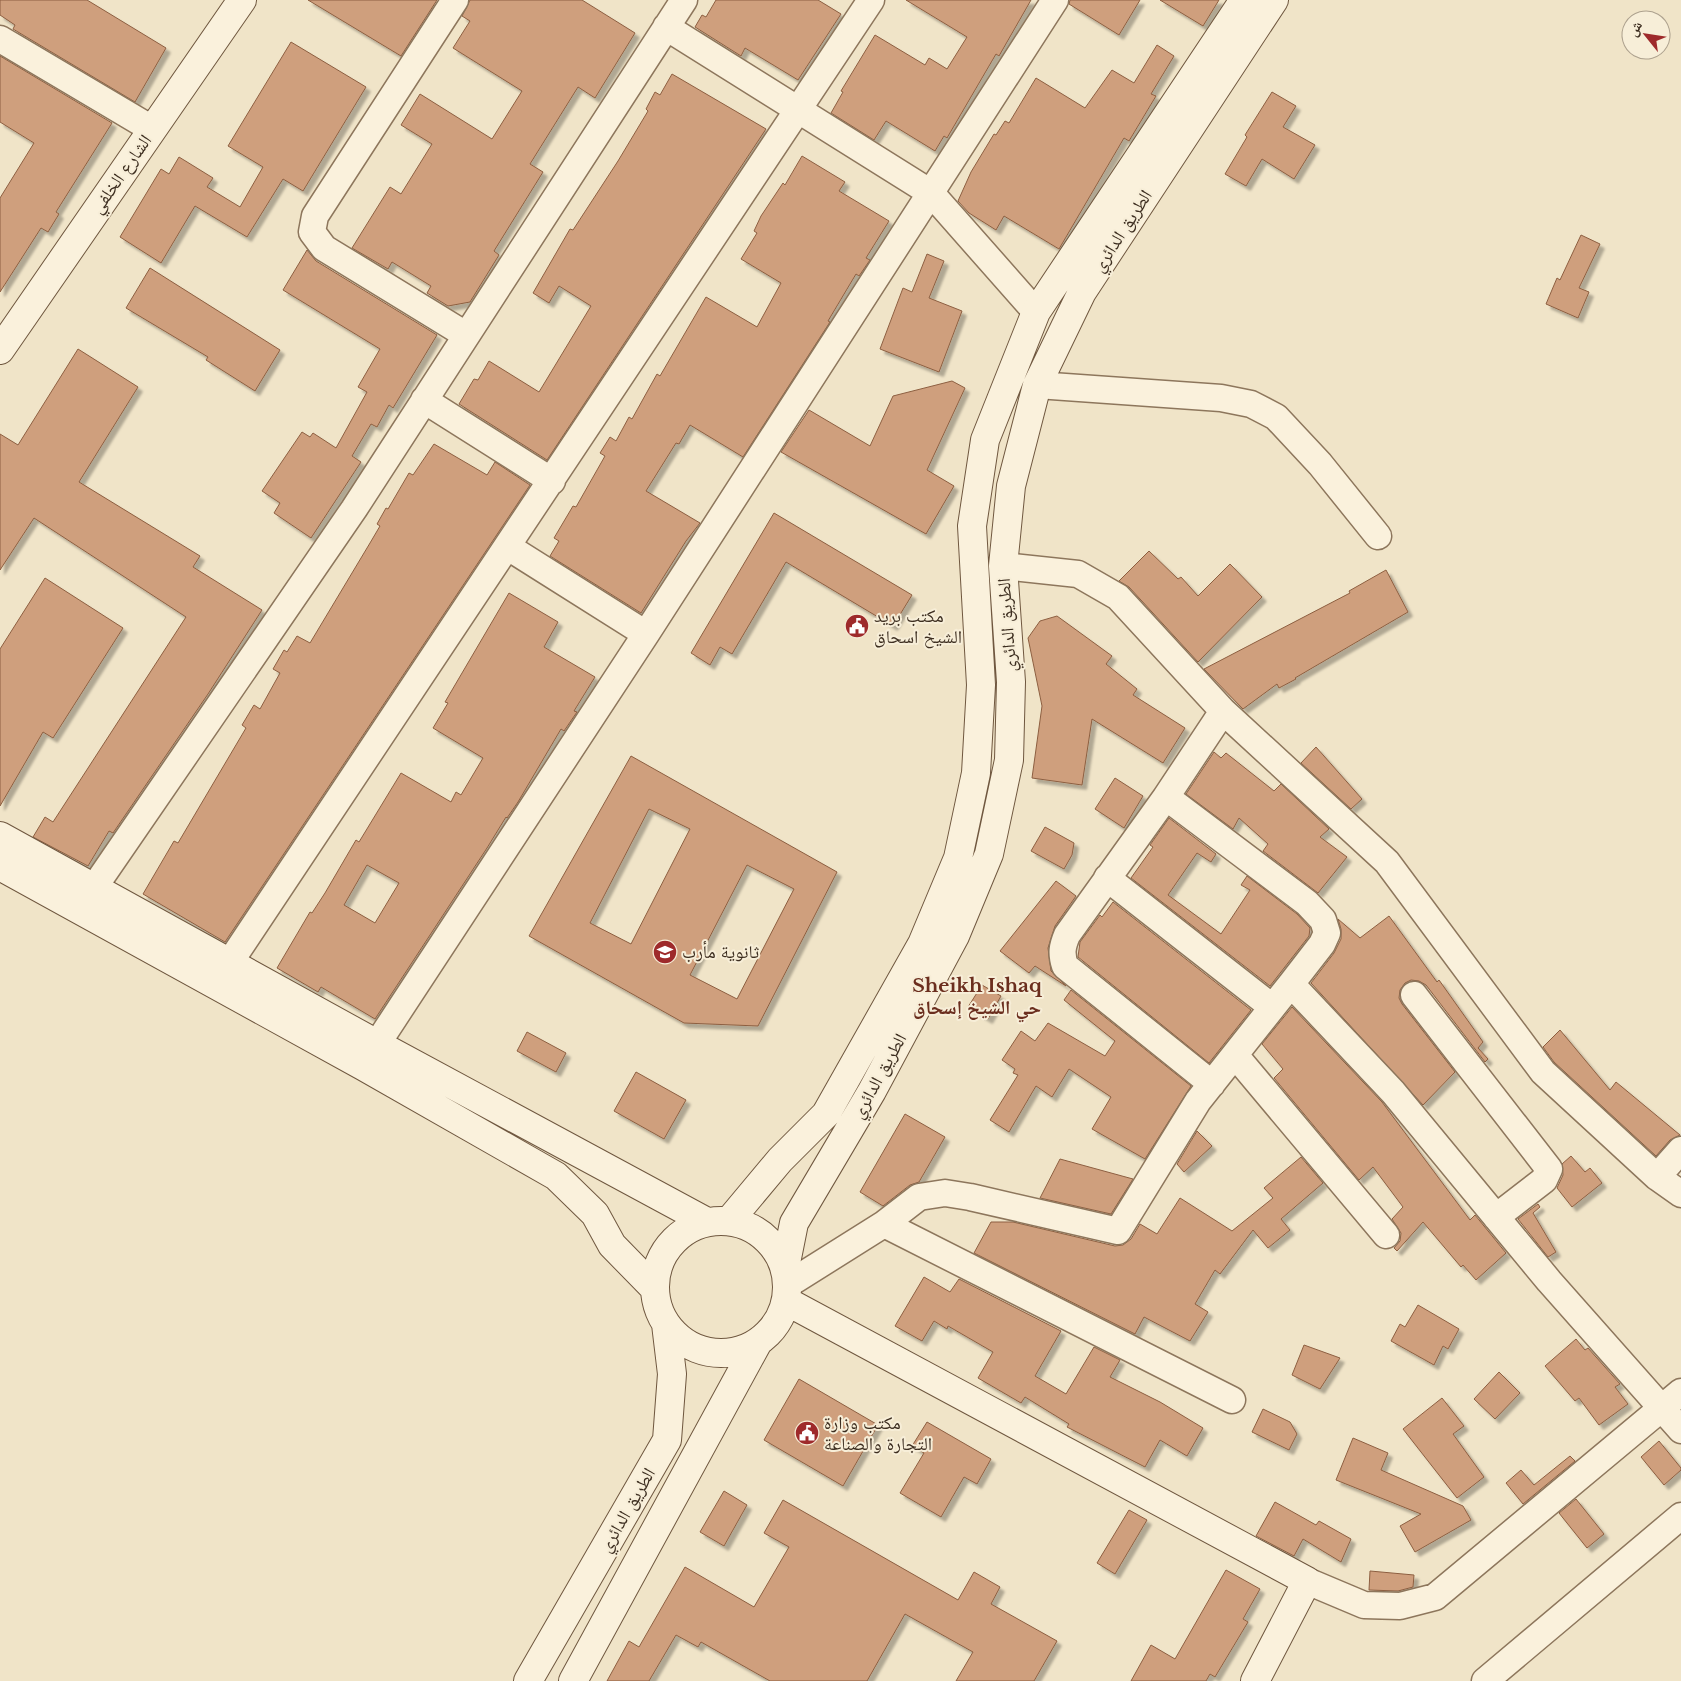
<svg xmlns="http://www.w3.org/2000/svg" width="1681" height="1681" viewBox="0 0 1681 1681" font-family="'Libre Baskerville','Noto Naskh Arabic',serif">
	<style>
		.building { fill: #cf9f7d; stroke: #8d5f41; fill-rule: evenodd; filter: url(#shadow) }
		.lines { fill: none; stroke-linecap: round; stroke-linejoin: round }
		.street-casing { stroke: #8d765c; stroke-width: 29 }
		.secondary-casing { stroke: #6f573f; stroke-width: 30 }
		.street { stroke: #faf1dc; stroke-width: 26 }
		.secondary { stroke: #faf1dc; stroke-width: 28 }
		.labels { text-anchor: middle; stroke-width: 4; stroke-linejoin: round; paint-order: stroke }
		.street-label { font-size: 18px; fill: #3d2e20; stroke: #f7eed8 }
		.poi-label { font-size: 18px; fill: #3d2e20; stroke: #f7eed8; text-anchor: start }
		.neighbourhood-label { font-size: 19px; font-weight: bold; fill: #6b2e1e; stroke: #f7eed8 }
	</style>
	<defs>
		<filter id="shadow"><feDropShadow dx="4.5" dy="4.5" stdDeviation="1" flood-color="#0004"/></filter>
	</defs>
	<rect width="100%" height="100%" fill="#f0e4c8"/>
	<path class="building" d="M0,0H87L166,48L135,102L13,29L15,25L0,15Z
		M308,0H437L401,56Z
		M470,0H582L635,33L595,98L578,87L530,164L543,172L494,251L499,255L470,302L448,306L427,293L431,286L392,262L388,269L352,248L390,187L401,194L432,144L401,125L420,94L492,139L522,91L453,48L470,21L462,16Z
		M716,0H818L841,14L798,80L745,48L741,56L695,27L702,15L706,17Z
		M906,0H1031L999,56L996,54L947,138L944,136L935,151L886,121L874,140L831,113L843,92L841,91L875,35L925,65L929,58L947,69L967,37Z
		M1070,0H1140L1119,35L1069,4Z
		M1160,0H1219L1203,26Z
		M291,42L366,87L303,191L283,179L247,237L195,206L161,263L120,237L161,169L169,174L179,157L213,178L207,187L240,207L263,167L228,146Z
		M1157,45L1174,56L1151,94L1156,96L1129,141L1124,138L1059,249L1004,216L996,230L969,213L958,201L971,172L994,134L996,135L1005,121L1009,123L1036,78L1085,108L1112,70L1134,83Z
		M0,56L112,123L56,212L59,214L48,232L41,228L0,292V198L34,143L0,122Z
		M672,74L766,129L547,460L459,404L474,379L478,380L489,361L539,392L591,306L559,286L549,303L533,293L570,229L573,230L618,161L648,111L646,109L655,92L660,95Z
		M1272,92L1296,106L1283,127L1315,145L1294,179L1262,159L1246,186L1225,174L1247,137L1245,135Z
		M802,156L845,182L839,191L889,221L866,258L870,260L859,276L856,274L828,321L830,322L743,457L690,425L679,444L676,443L646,491L700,523L686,541L641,613L550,556L559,541L554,538L573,506L576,507L605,456L600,453L610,437L616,441L629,417L632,419L657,374L660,376L706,297L757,327L781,283L741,259L757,233L754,231L761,216L783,183L785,185Z
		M1581,235L1600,244L1579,288L1589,292L1578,318L1546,304L1557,278L1560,280Z
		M307,250L316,261L437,335L393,408L389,405L377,427L371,424L352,456L361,462L311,538L274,513L280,503L262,491L302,432L310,437L313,433L336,448L367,392L358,387L380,349L283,290Z
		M927,254L944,261L929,298L962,311L939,372L880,349L903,288L912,292Z
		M150,268L280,350L255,391L206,360L208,357L126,308Z
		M78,349L138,387L79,482L200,556L193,567L262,610L208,694L113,833L109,831L88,866L33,837L45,817L53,822L186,617L34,518L0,570V434L18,445Z
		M952,381L965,388L927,470L954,486L926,534L781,452L809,410L870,446L893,396Z
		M434,444L487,475L495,462L530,485L225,942L143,894L174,841L178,843L246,728L242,725L254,705L260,709L280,673L273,669L284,650L287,652L297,636L310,643L370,543L380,526L377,524L386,508L388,509L409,473L413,475Z
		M774,513L912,595L893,626L786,562L732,654L720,647L710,665L691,653Z
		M1149,551L1178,579L1181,577L1198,596L1230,564L1262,597L1198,662L1129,587L1119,581Z
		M1386,570L1408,612L1295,678L1296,679L1279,688L1277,684L1243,709L1204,669L1350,593L1349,591Z
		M45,578L123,628L53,738L43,732L0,806V649Z
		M509,593L558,622L544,647L595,677L574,711L577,712L564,731L561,729L518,802L507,818L506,817L487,848L375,1019L321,987L318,992L277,968L310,912L312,913L325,893L356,840L359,842L401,773L451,802L456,792L461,795L483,758L433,728L448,703L445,702ZM367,865L399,883L375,923L344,905Z
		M1057,616L1112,656L1106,664L1137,689L1133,695L1185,728L1163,763L1092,719L1082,785L1032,778L1042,706L1028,638L1040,621Z
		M1316,747L1362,799L1351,809L1301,763Z
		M1214,752L1221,758L1226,753L1274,791L1281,784L1329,829L1320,837L1347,857L1318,893L1263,851L1268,844L1239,818L1233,829L1186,794Z
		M631,756L837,872L758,1026L684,1023L529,936ZM649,809L690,829L631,944L590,923ZM747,865L794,889L737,999L690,975Z
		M1115,778L1143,796L1124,828L1095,809Z
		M1169,818L1216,854L1211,862L1197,853L1168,895L1221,934L1250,890L1241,885L1247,876L1297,914L1310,928L1309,936L1270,986L1131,878L1153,847L1150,845Z
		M1045,827L1074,843L1072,855L1064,869L1031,851Z
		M1056,881L1076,896L1055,926L1048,948L1051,971L1066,986L1035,966L1029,973L1000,951Z
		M1113,902L1251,1010L1209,1063L1078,957L1080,942L1100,915L1102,917Z
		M1389,916L1437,982L1439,980L1483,1042L1478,1048L1488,1059L1485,1062L1426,985L1419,981L1411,980L1405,983L1400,990L1399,998L1402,1004L1455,1072L1423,1105L1311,983L1334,953L1341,939V929L1338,919L1360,938Z
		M982,985L1001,996L988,1019L968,1007Z
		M1071,990L1191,1086L1145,1159L1092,1129L1111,1097L1069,1069L1052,1097L1036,1086L1009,1132L990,1120L1018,1075L1013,1073L1015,1069L1002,1060L1021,1031L1035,1041L1048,1023L1105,1056L1115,1041L1064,1000Z
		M1292,1007L1382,1102L1470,1220L1475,1215L1506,1253L1476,1280L1463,1265L1461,1267L1423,1222L1397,1251L1394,1248L1400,1241L1401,1233L1392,1219L1403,1207L1373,1167L1359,1180L1274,1078L1283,1069L1262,1044Z
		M1560,1030L1610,1090L1616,1082L1680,1135L1670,1140L1656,1156L1554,1062L1543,1047Z
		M527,1032L566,1053L556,1072L517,1051Z
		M636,1072L686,1100L664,1139L614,1111Z
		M905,1114L945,1137L919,1182L910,1185L883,1206L860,1192Z
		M1197,1131L1212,1146L1184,1172L1177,1164Z
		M1571,1156L1585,1172L1590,1168L1602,1183L1572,1207L1557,1188L1563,1175L1562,1164Z
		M1301,1157L1323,1183L1281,1219L1290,1230L1268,1248L1253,1230L1220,1274L1215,1270L1195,1304L1208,1312L1190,1341L1144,1317L1135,1334L974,1253L991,1222H1013L1115,1246L1123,1245L1131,1239L1140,1224L1157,1234L1180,1198L1232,1231L1273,1198L1264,1188Z
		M1060,1159L1133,1179L1111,1214L1040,1198Z
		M1538,1204L1540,1207L1533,1213L1556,1252L1548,1257L1518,1219Z
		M924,1277L950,1292L959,1279L1061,1331L1035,1376L1066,1394L1094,1347L1120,1360L1110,1377L1160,1402L1203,1428L1187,1456L1160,1440L1145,1467L1067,1427L1069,1424L1025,1397L1021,1403L978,1378L993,1352L948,1326L947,1329L934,1321L922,1341L895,1326Z
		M1418,1305L1459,1329L1448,1349L1443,1346L1434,1365L1391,1341L1400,1324L1405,1327Z
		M1576,1339L1585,1350L1588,1348L1620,1384L1615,1387L1628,1404L1599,1425L1579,1398L1575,1401L1545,1366Z
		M1304,1345L1340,1358L1320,1389L1292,1375Z
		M1499,1372L1520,1393L1495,1419L1474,1399Z
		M799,1379L878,1425L843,1486L764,1440Z
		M1442,1398L1464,1426L1453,1434L1484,1477L1457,1498L1403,1429Z
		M1263,1409L1290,1422L1297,1434L1289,1450L1252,1432Z
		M927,1422L991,1459L977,1484L964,1477L941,1517L900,1493L924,1453L912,1446Z
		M1353,1438L1388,1453L1381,1470L1463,1506L1471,1520L1415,1552L1400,1526L1421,1514L1336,1480Z
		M1659,1441L1681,1468V1470L1664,1485L1641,1457Z
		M1570,1456L1575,1461L1523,1504L1506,1483L1521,1470L1534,1485Z
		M724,1491L747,1505L724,1546L700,1532Z
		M1576,1499L1604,1534L1587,1548L1559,1513Z
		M783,1500L958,1600L974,1572L1000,1587L991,1604L1057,1641L1034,1681H956L973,1652L905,1614L867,1681H770L701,1642L698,1647L676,1635L649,1681H607L629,1641L639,1647L685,1567L754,1607L789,1547L764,1533Z
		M1275,1502L1316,1525L1319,1521L1351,1539L1341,1562L1303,1539L1294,1556L1256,1536Z
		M1129,1510L1147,1520L1115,1574L1097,1563Z
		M1226,1570L1260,1589L1243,1619L1248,1622L1215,1677L1210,1674L1206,1681H1131L1151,1645L1175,1659Z
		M1370,1571L1414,1575L1413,1587L1398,1591L1369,1590Z"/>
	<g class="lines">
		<g class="street-casing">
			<path id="street" d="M455,0L315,216L312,232L324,248L466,335
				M666,27L931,193L1036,312
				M0,39L152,129
				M1037,385L1221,398L1251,404L1276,417L1320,464L1378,536
				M424,400L552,481
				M508,547L646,634
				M1003,566L1078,574L1118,597L1223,711L1387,862L1543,1072L1657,1177L1681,1194
				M1166,797L1067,935C1062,947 1061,953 1065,966L1212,1084
				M1107,878L1272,1007
				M93,889L354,509L684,0
				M230,962L871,0
				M1291,984L1393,1092L1549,1281L1681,1430
				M1414,995L1549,1169L1544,1180L1496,1217
				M377,1044L646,634L1055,0
				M1235,1055L1386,1235
				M1657,1177L1681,1150
				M884,1224L1232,1400
				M787,1285L884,1224L919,1197L945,1193L970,1197L1118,1231L1198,1101L1291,984L1322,944L1327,933L1323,920L1307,903L1166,797L1223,711
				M1307,1581L1364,1605L1400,1606L1435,1597L1681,1392
				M1485,1681L1681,1516"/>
		</g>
		<g class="secondary-casing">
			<path id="secondary" d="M0,350L242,0
				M0,836L377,1044L707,1222
				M0,866L363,1066L556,1176L595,1214L612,1245L655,1289
				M729,1221L780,1160L826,1114L922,944L958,858L976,773L981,685L972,526L985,440L1036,312L1244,0
				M655 1287a66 66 0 1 1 132 0a66 66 0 1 1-132 0Z
				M785,1268L794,1223L872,1091L955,936L989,854L1009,760L1011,682L1003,566L1011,486L1037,385L1082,292L1274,0
				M786,1301L1307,1581L1255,1681
				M528,1681L667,1440L672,1374L666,1324
				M573,1681L758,1342"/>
		</g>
		<use href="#street" class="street"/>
		<use href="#secondary" class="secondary"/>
	</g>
	<defs>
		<g id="civic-disc" transform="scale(1.25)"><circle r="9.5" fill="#9e2a2b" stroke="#f7eed8"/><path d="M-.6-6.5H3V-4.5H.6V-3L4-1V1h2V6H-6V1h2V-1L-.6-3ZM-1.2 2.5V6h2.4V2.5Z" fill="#fff"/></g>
		<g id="school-disc" transform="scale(1.25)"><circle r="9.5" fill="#9e2a2b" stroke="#f7eed8"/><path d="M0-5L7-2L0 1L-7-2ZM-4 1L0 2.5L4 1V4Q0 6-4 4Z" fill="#fff"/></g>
	</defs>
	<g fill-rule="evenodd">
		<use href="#civic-disc" x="857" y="626"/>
		<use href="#school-disc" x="665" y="952"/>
		<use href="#civic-disc" x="807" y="1433"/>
	</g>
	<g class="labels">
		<g class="street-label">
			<text transform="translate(121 174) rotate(-55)" y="6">الشارع الخلفي</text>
			<text transform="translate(1122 231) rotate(-57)" y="6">الطريق الدائري</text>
			<text transform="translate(1007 625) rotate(-94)" y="6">الطريق الدائري</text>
			<text transform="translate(879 1076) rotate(-61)" y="6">الطريق الدائري</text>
			<text transform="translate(627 1510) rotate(-60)" y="6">الطريق الدائري</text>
		</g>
		<g class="poi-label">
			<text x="874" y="622">مكتب بريد<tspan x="874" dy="21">الشيخ اسحاق</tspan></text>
			<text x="682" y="958">ثانوية مأرب</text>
			<text x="824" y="1429">مكتب وزارة<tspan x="824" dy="21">التجارة والصناعة</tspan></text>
		</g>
		<g class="neighbourhood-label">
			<text x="977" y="992">Sheikh Ishaq<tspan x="977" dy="22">حي الشيخ إسحاق</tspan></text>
		</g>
	</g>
	<g transform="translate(1646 35) rotate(300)"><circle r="24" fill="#f7eed8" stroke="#ada18e"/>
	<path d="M0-4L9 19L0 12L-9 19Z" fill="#9e2a2b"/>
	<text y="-8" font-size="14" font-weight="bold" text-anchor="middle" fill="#3d2e20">ش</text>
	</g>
</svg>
